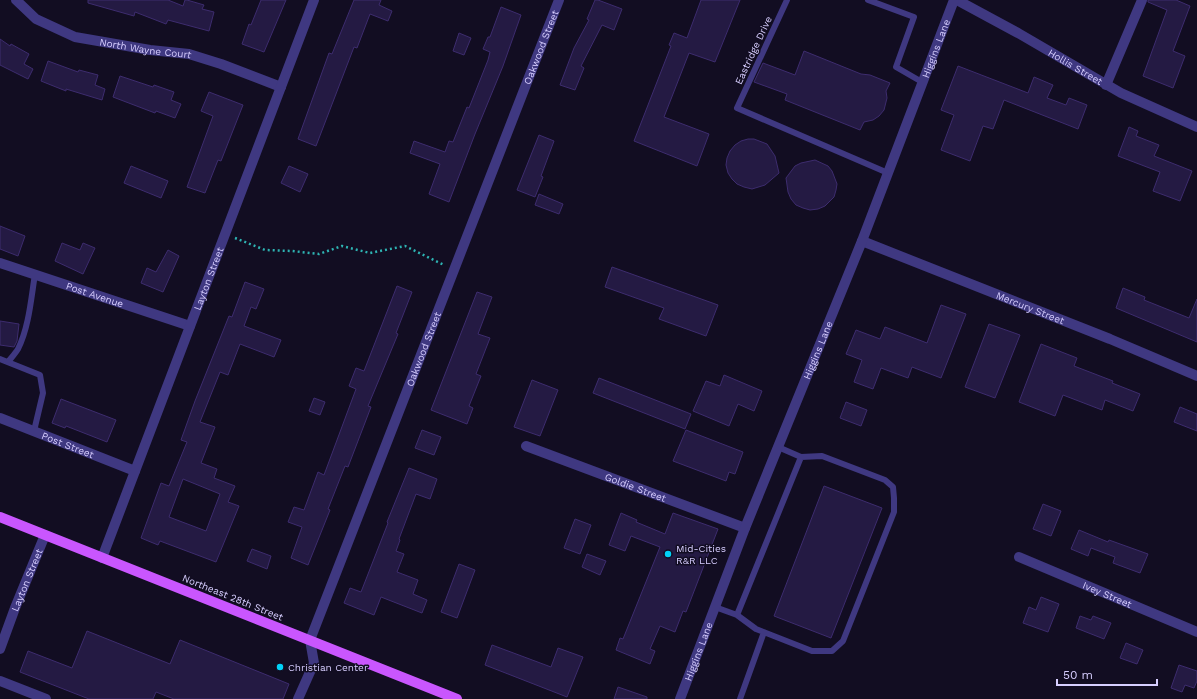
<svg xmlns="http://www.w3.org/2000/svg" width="1197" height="699" viewBox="0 0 1197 699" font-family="'Work Sans',sans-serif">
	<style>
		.building { fill: #241a43; stroke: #3d2c6e; fill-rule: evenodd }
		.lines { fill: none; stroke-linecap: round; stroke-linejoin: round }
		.path { stroke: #2eb3b2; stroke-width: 2.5; stroke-dasharray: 2 3; stroke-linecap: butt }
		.service { stroke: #3f3881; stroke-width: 6 }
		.minor { stroke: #3f3881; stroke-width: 10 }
		.tertiary { stroke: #3f3881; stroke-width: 10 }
		.primary { stroke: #c956fe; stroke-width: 10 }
		.poi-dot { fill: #01d2f8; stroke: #120d22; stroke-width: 1.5 }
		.labels { text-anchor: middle; stroke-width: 3; stroke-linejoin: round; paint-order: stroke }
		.street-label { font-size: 10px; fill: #d7ceff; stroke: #120d22 }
		.poi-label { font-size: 10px; fill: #d7ceff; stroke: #120d22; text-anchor: start }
	</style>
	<rect width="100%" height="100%" fill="#120d22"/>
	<path class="building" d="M88,0H168L183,6L185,0H187L204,5L202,9L214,12L209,31L168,20L166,24L135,12L134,16L88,3Z
		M261,0H286L264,52L242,44L249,24L251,25Z
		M354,0H381L379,5L392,11L388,21L370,14L357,48L354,47L316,146L298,139L329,53L332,54Z
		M595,0H598L622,9L614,30L602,25L581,66L584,68L575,90L560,85L574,48L589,20L587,19Z
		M701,0H740L715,62L689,53L664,117L709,134L697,166L634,141L671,46L669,45L674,33L687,38Z
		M1148,0H1176L1190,6L1173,51L1185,56L1173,88L1143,76L1167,10L1148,2Z
		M501,7L521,15L503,66L475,134L449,202L429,194L440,164L410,153L414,141L445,152L449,141L453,142L467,107L469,108L488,60L490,52L483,49L488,37H490Z
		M459,33L471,38L464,55L453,51Z
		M0,39L10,46L11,44L29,54L24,64L33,69L28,79L0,65Z
		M804,51L861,74L870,75L890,83L886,91L887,98L884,110L879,116L873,120L864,122L860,130L785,100L787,94L754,82L763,63L795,75Z
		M48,61L78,72L79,70L98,75L95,85L105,89L102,100L66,89V91L41,81Z
		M958,66L1028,93L1034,77L1053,85L1047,98L1066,105L1069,98L1087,105L1078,129L1004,100L993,129L983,126L970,161L941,150L954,115L941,110Z
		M120,76L153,87L154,85L174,92L171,100L181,104L175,118L156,111L155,113L113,97Z
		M209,92L243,105L221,161L218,160L205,193L187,187L213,116L201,111Z
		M1129,127L1138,131L1136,136L1159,145L1154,156L1192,171L1180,201L1153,191L1160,172L1118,156Z
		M539,135L554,141L541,176L543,177L535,197L517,190Z
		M748,139H754L767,144L775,156L779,173L765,185L752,189L744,187L737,184L732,179L728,173L726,165L727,158L730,151L735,145L741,141Z
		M815,160L828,166L832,171L837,184L836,190L834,197L825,206L818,209L810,210L803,208L796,205L791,199L788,192L786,178L795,166L801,163Z
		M131,166L168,181L161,198L124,183Z
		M289,166L308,174L300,192L281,183Z
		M539,194L563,204L559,214L535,205Z
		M0,226L25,236L18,256L0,249Z
		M62,243L80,250L83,243L95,248L83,274L55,261Z
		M168,250L179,256L163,292L141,283L147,268L156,272Z
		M612,267L718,305L706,336L659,319L664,308L605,287Z
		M245,282L264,289L256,309L251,307L244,326L281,340L274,357L240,344L228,375L220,372L200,422L215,427L201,463L217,469L214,478L235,486L228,502L239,506L216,562L160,541L158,545L141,538L161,483L169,486L187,442L181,440L195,401L229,316L232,317ZM183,479L220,494L206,531L169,517Z
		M397,286L412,292L396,333L398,334L368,406L371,407L348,467L345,466L328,509L330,510L308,565L291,558L302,527L288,522L294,507L304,510L318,472L324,475L356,389L349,386L356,368L364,371Z
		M1123,288L1145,297L1144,300L1189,318L1197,299V342L1116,308Z
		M477,292L492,297L478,334L490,338L476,374L481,376L469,406L473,408L467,424L431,410Z
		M941,305L966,314L941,378L912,367L908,378L881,368L873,389L854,382L862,360L846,354L856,330L880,339L885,327L927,343Z
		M0,321L19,324L17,341L14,347L0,345Z
		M989,324L1020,335L995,398L965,387Z
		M1041,344L1077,358L1074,366L1113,381L1112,383L1140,394L1133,411L1105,400L1102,410L1063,395L1055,416L1019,402Z
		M724,375L762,391L754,411L738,404L729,426L693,411L706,381L720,386Z
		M599,378L691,414L685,429L593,393Z
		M532,380L558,390L540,436L514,427Z
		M314,398L325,402L320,415L309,411Z
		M61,399L116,420L107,442L66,426L65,428L52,423Z
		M846,402L867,410L861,426L840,418Z
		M1180,407L1197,414V431L1174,422Z
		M422,430L441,437L434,455L415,448Z
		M686,430L743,452L735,474L729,472L726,481L673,461Z
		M409,468L437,479L430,499L416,494L399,539L400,540L396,551L404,554L397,572L418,580L413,594L427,600L422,613L381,597L374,615L344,603L350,588L361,592L388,523L387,522Z
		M824,486L882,508L831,638L774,616Z
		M1043,504L1061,511L1051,536L1033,529Z
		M621,513L637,520L636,522L665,534L673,513L718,529L686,612L683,611L675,632L660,626L650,649L655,651L650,664L616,650L620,638L623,639L660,547L631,536L625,551L609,545Z
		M575,519L591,525L580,554L564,548Z
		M1079,530L1108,542L1109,540L1148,554L1140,573L1113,563L1115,557L1091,548L1088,556L1071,549Z
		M252,549L271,556L267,569L247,561Z
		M587,554L606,561L600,575L582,567Z
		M459,564L475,570L457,618L441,612Z
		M1041,597L1059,604L1048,632L1023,623L1029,607L1036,610Z
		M1080,616L1091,620L1093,616L1111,623L1104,639L1076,628Z
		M87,631L170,664L180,640L289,684L283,699H174L156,692L153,699H89L20,672L28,651L72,668Z
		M1126,643L1143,650L1137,664L1120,658Z
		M492,645L551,667L558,648L583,657L567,697L485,665Z
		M1179,665L1197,671V681L1194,688L1185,685L1182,692L1171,688Z
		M618,687L647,697V699H614Z"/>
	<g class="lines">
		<path class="path" d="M235,238L265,250L292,251L319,254L342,246L370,253L405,246L444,265"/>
		<path class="service" d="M787,0L737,108L888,173
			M868,0L914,17L896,67L922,82
			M0,359L40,375L43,393L34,431
			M8,362C11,358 15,354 18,349C29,327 31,299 35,274
			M715,607L737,615L756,629L812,651H832L843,641L894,512V498L893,487L885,480L822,456L801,457L778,447
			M737,615L801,457
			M740,699L764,632"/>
		<g class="minor">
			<path id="s1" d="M16,0L36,19L75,37L150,50L189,54L221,64L281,87"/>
			<path id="s2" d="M957,0L1018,33L1121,93L1197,127"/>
			<path d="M1106,85L1142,0"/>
			<path id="s3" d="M862,241L1110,339L1197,376"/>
			<path id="s4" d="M0,263L190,326"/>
			<path id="s5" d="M0,418L135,471"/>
			<path id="s6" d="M526,446L745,528"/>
			<path id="s7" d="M1019,557L1197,632"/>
			<path id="s8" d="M102,558L314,0"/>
			<path d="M0,681L46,699"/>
			<path id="s9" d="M298,699L314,663L310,640L559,0"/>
			<path id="s10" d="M680,699L745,528L862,241L954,0"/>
		</g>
		<path class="tertiary" id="s11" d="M0,649L15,608L45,535"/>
		<path class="primary" d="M0,517L457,699"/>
	</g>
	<g class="poi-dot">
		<circle cx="668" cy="554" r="4"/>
		<circle cx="280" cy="667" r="4"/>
	</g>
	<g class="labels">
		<g class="street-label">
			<text dy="4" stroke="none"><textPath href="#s9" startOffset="699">Oakwood Street</textPath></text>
			<text dy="4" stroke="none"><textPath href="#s10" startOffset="699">Higgins Lane</textPath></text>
			<text dy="4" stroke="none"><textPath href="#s1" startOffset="142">North Wayne Court</textPath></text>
			<text transform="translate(753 50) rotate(-65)" y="4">Eastridge Drive</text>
			<text dy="4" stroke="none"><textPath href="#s2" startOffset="136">Hollis Street</textPath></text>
			<text dy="4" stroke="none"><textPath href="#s8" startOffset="299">Layton Street</textPath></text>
			<text dy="4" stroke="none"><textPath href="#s4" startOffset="100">Post Avenue</textPath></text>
			<text dy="4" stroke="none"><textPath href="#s3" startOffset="181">Mercury Street</textPath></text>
			<text dy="4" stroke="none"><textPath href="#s9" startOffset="375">Oakwood Street</textPath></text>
			<text dy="4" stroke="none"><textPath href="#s10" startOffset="375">Higgins Lane</textPath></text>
			<text dy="4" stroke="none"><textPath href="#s5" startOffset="73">Post Street</textPath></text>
			<text dy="4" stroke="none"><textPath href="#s6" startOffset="117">Goldie Street</textPath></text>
			<text dy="4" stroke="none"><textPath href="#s11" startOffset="74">Layton Street</textPath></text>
			<text dy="4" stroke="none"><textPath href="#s7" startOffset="96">Ivey Street</textPath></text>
			<text transform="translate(233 597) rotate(22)" y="4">Northeast 28th Street</text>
			<text dy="4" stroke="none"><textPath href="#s10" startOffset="51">Higgins Lane</textPath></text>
		</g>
		<g class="poi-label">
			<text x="676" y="552">Mid-Cities<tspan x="676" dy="12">R&amp;R LLC</tspan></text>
			<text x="288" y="671">Christian Center</text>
		</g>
	</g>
	<path d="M1057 679v6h100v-6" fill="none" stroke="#d7ceff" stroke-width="2"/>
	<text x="1063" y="679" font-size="12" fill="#d7ceff" stroke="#120d22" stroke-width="3" paint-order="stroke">50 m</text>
</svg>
